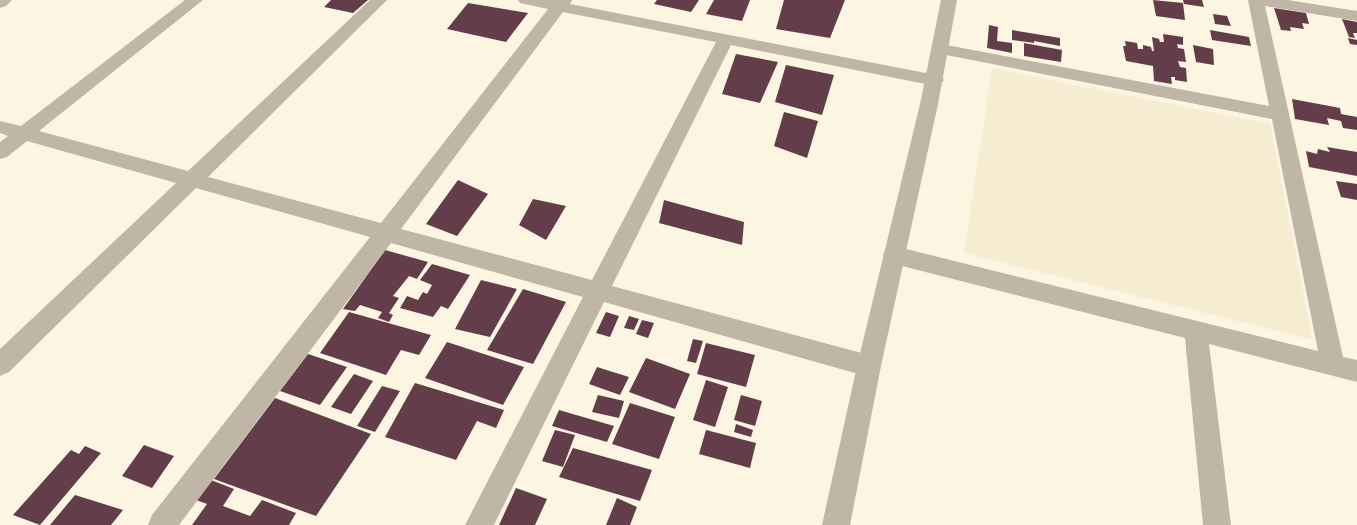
<svg xmlns="http://www.w3.org/2000/svg" width="1357" height="525" viewBox="0 0 1357 525" font-family="'Roboto Condensed',sans-serif">
	<style>
		.built { fill: #f6ecd1 }
		.building { fill: #633d49 }
		.lines { fill: none; stroke-linecap: round; stroke-linejoin: round }
		.minor { fill: #c0b6a6; fill-rule: evenodd }
		.tertiary { fill: #c0b6a6; fill-rule: evenodd }
	</style>
	<rect width="100%" height="100%" fill="#fcf5e2"/>
	<path class="built" d="M992,68L1270,124L1313,340L964,253Z"/>
	<path class="building" d="M331,0H368L353,13L324,7Z
		M657,0H699L691,12L654,4Z
		M714,0H750L742,21L706,14Z
		M784,0H845L830,38L776,29Z
		M1153,0L1183,3L1185,20L1156,16Z
		M1183,0H1202L1204,7L1184,4Z
		M468,3L528,13L506,42L447,29Z
		M1274,8L1306,13L1309,24L1302,23L1304,29L1290,27L1291,31L1281,30Z
		M1213,14L1227,16L1231,26L1215,24Z
		M1342,19L1357,22V33H1353L1355,38L1349,37Z
		M989,25L998,27L997,41L1012,43V53L987,48Z
		M1012,30L1060,38V46L1034,41V43L1012,40Z
		M1210,30L1249,37L1251,46L1212,40Z
		M1163,34L1183,37V45L1177,44L1178,48L1184,49L1186,62L1178,61L1180,67L1186,68L1187,82L1175,80V77H1171L1172,84L1154,81L1153,66L1126,61L1123,46H1126L1125,41L1137,43L1138,49H1143V45L1151,47L1152,51H1154L1152,37L1159,39L1160,42H1164Z
		M1348,38L1357,40V45L1350,44Z
		M1024,43L1062,50L1061,62L1024,56Z
		M1193,45L1213,49L1214,65L1196,62Z
		M736,54L778,62L760,103L722,94Z
		M786,65L834,75L822,115L775,102Z
		M1292,99L1340,108L1341,114L1357,117V130L1343,128L1341,121L1327,118L1329,125L1295,119Z
		M784,112L818,121L807,158L774,146Z
		M1327,147L1357,152V176L1309,167L1306,151L1317,154L1318,149L1330,152Z
		M458,180L488,194L457,236L426,224Z
		M1336,181L1357,184V200L1341,197Z
		M533,199L566,206L546,240L519,225Z
		M664,200L744,222L742,245L659,223Z
		M385,250L428,262L417,279L409,276L393,296L399,298L389,313L393,315L389,322L378,318L382,312L360,305L355,311L343,309Z
		M432,264L470,275L448,309L441,306L433,317L400,308L407,296L418,300L423,292L427,294L432,285L420,280Z
		M481,280L517,289L490,337L455,329Z
		M523,289L566,302L533,364L487,350Z
		M349,312L431,335L419,355L401,350L386,375L320,353Z
		M606,312L619,316L610,337L596,333Z
		M629,316L639,319L634,330L624,328Z
		M642,320L654,323L648,338L636,334Z
		M693,339L703,341L696,363L687,361Z
		M447,342L524,367L503,405L425,378Z
		M706,343L755,355L746,387L697,374Z
		M308,354L347,367L320,405L280,391Z
		M646,358L690,374L675,409L629,392Z
		M597,367L629,377L620,395L589,384Z
		M354,374L373,381L351,414L331,407Z
		M706,380L728,387L715,427L693,420Z
		M415,383L504,410L496,428L477,421L456,460L385,437Z
		M382,386L400,391L375,432L357,426Z
		M598,395L624,401L619,418L592,412Z
		M741,395L762,401L755,426L734,420Z
		M275,398L371,434L316,516L214,479Z
		M630,403L675,417L659,459L612,444Z
		M559,410L614,426L607,442L552,426Z
		M736,424L753,430L751,437L734,432Z
		M555,430L575,435L563,467L542,461Z
		M706,430L756,443L750,468L699,454Z
		M144,445L174,456L152,488L122,476Z
		M85,446L101,453L40,525L13,515L71,450L79,454Z
		M573,448L652,470L640,501L559,477Z
		M211,480L234,489L223,506L250,516L262,500L296,513L289,525H192L207,504L196,500Z
		M516,488L547,499L535,525H499Z
		M75,495L123,510L111,525H50Z
		M617,498L637,507L630,525H606Z"/>
	<g class="lines">
		<path class="minor" d="M0,0H12L6,6L0,8Z
			M185,0H203L39,131L188,171L370,0H387L208,177L381,223L548,9L520,3L518,0H572L570,4L941,76L944,80L941,84L935,86L731,45L612,286L869,355L878,358L881,366L878,374L869,377L604,302L494,525H465L583,297L391,243L179,525H148L152,515L370,237L196,188L9,372L0,376V349L176,183L27,141L7,157L0,159V142L8,136L0,133V121L21,126ZM563,12L716,42L592,280L401,229Z
			M1248,0H1288L1357,11V21L1265,6L1343,357L1357,360V382L1209,344L1231,525H1203L1185,338L894,264L886,261L883,255L886,249L894,246L1318,351L1272,119L941,54L935,53L932,49L935,45L941,44L1269,106Z"/>
		<path class="tertiary" d="M941,0H957L938,104L881,366L850,525H822L857,366L920,104Z"/>
	</g>
</svg>
